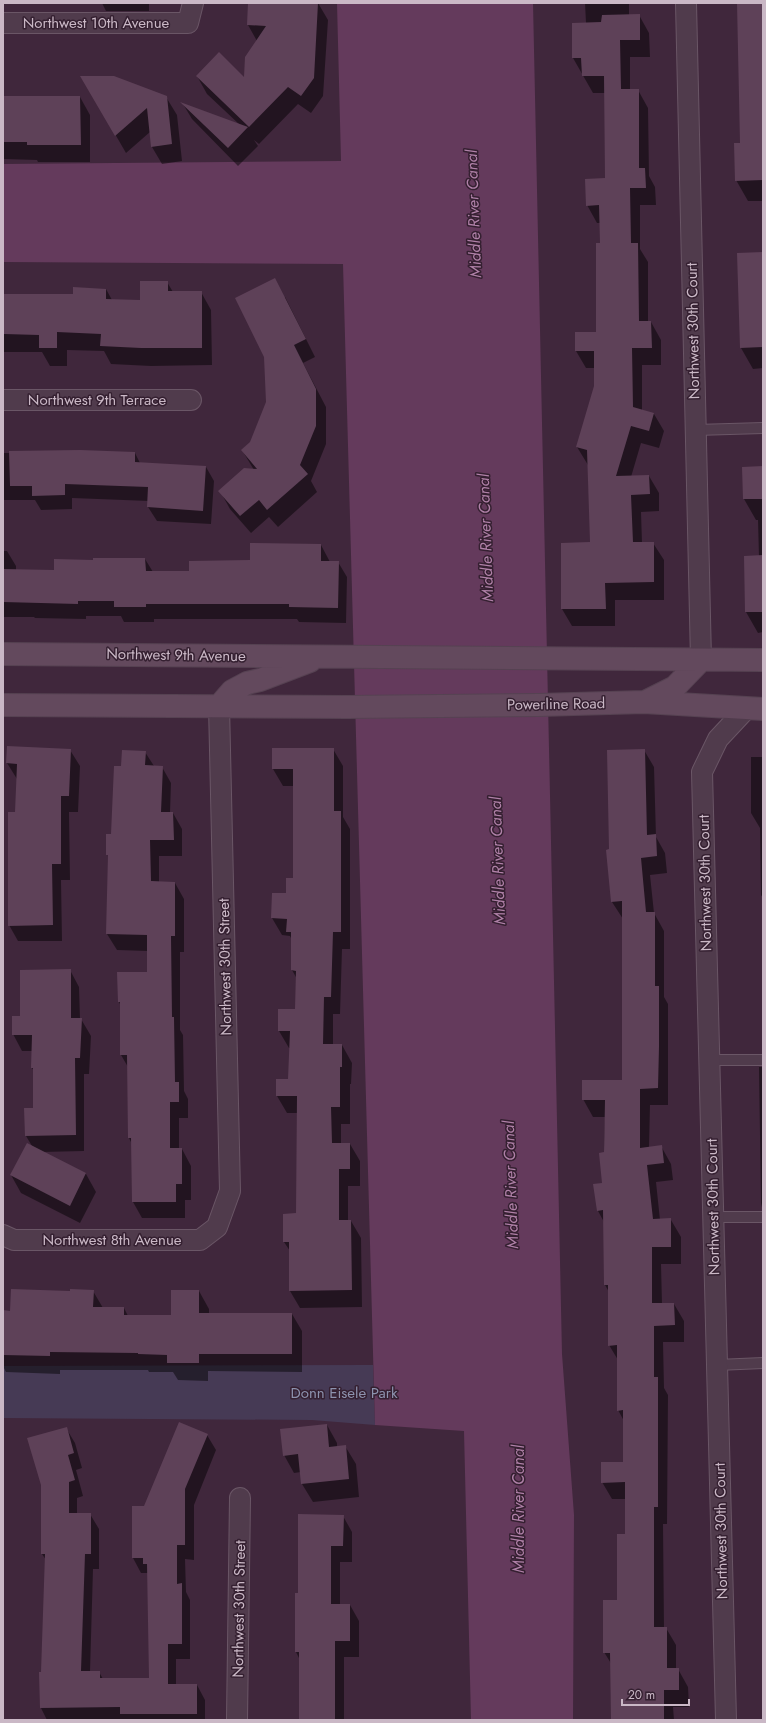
<svg xmlns="http://www.w3.org/2000/svg" width="766" height="1723" viewBox="0 0 766 1723" font-family="Jost,sans-serif">
	<style>
		.green { fill: #463a55 }
		.water { fill: #643a5c }
		.shadow { fill: #0007 }
		.building { fill: #5e4158 }
		.lines { fill: none; stroke-linecap: round; stroke-linejoin: round }
		.lane-casing { stroke: #6a5666; stroke-width: 12 }
		.street-casing { stroke: #6a5666; stroke-width: 22 }
		.secondary-casing { stroke: #564252; stroke-width: 24 }
		.lane { stroke: #503b4c; stroke-width: 10 }
		.street { stroke: #503b4c; stroke-width: 20 }
		.secondary { stroke: #63495d; stroke-width: 22 }
		.labels { text-anchor: middle; stroke-width: 3; stroke-linejoin: round; paint-order: stroke }
		.street-label { font-size: 15px; fill: #cab8c6; stroke: #352031 }
		.park-label { font-size: 15px; fill: #8d92ae; stroke: #352031 }
		.water-label { font-size: 16px; font-style: italic; fill: #b081a8; stroke: #352031 }
	</style>
	<rect width="100%" height="100%" fill="#40273c"/>
	<path class="green" d="M373,1365L375,1425L312,1420L3,1418V1366Z"/>
	<path class="water" d="M337,3H533L562,1354L574,1515L573,1720H471L464,1431L375,1425L343,264L3,262V164L341,161Z"/>
	<path class="shadow" d="M102,3H149V11H106Z
		M248,3H318L328,20L323,96L311,113L298,104L259,144L254,140L258,146L238,166L192,119L183,104L240,125L207,94L197,76L245,79L257,41L248,25Z
		M585,3H629V16L639,15L649,33L650,57H630V90H638L648,108L649,176L655,187L656,205H640V249L648,262V322H651L661,340V365H642V410L654,414L664,431L659,448L641,443L631,477L649,476L659,493V511L641,512L642,543H653L664,560V600H615V626H572L562,609L591,543L588,465L577,447L595,386V368H586L576,351L597,333L601,244L600,223H597L587,205L606,179L605,93H593L573,58L586,23Z
		M738,3H763V201H748L736,180L741,144Z
		M82,77L166,97L177,115L182,161L162,164L152,147L150,132L126,153Z
		M3,96L80,97L90,115V162H38L37,160L3,159Z
		M763,253V368L753,369L741,348Z
		M167,282L173,292H201L211,310L212,365L151,366L111,364L104,351L67,350V366H50L42,352H3V296L74,295L106,289L112,300L141,301Z
		M285,297L315,357L303,363L326,407V444L311,481L317,492L278,527L269,517L251,533L230,509L220,491L254,470L242,450L251,442L267,402Z
		M3,453H135L140,463L206,467L214,481L211,524L157,521L148,507L149,501L72,498V509L41,510L35,500H3Z
		M763,467V632L758,633L746,612L759,557L758,520H756L744,499L743,468Z
		M321,545L330,562H338L347,577L346,623L299,622L297,619H154V622H124L121,616H86V619L35,618L34,617H3V551H7L16,566V570L55,571L94,561L145,559L153,572H190L251,561Z
		M333,749L343,766V817L350,829V949H342L340,1014H333V1045H342L352,1063L351,1084H350V1124H341V1144H350L360,1161V1186H348V1221H351L361,1238L362,1307L300,1308L290,1291V1251L284,1242L297,1214L298,1113H287L277,1096L289,1080L291,1048H289L279,1031L296,1010L297,979L292,970V940L290,936L282,935L272,918L273,894H287L294,879V786H283L273,769Z
		M70,750L80,766L78,812H69L70,880H61L62,941H18L9,925L16,813L17,779L7,763Z
		M644,750L654,767L656,837L665,853L667,873L650,875L654,913L664,931V997L668,1004V1105H650L649,1148L661,1146L671,1164L673,1180L656,1182L660,1220H671L681,1237V1264H661L662,1304H674L684,1321V1342H663L664,1388L668,1395L667,1524H663L664,1628H666L676,1645V1669H678L688,1687L689,1707H673L674,1720H612V1665L604,1652L618,1601L626,1535V1499H612L602,1482L624,1463V1421L618,1410V1360L609,1345V1292L605,1285L604,1222L598,1211L603,1184L605,1117H593L583,1099L623,1081V919L612,902L607,850H610Z
		M145,752L154,766L162,767L171,783L170,813H173L182,829V856H159V883H175L184,899V952H180V1030L183,1035L184,1091L188,1099V1118H179V1149H182L191,1166V1200H185V1218H142L133,1202L132,1144L129,1138L128,1067L121,1055V1006L119,1002L118,973H148V951L117,950L107,934L109,857L107,854L112,835L122,767Z
		M751,757H763V972V898L761,895L760,828L751,813Z
		M70,970L79,987L80,1019H81L91,1036L89,1074H84V1151L42,1152L86,1174L96,1192L80,1223L21,1193L11,1175L32,1146L26,1136L34,1109V1071L32,1068V1051H22L13,1034L21,1017Z
		M759,1067H763V1212L761,1203Z
		M762,1224H763V1269Z
		M93,1291L103,1308H124L128,1316H172L199,1291L209,1309V1314H292L302,1331V1372L208,1371V1381L178,1380L173,1372H149L148,1370H60V1374L6,1372L3,1366V1311L11,1312L71,1292Z
		M327,1425L337,1443V1447L345,1446L356,1464L359,1497L313,1502L302,1484L301,1472L294,1473L284,1455Z
		M66,1428L75,1443L82,1468L76,1470L83,1496L77,1498V1514H90L99,1529V1569H93L90,1672H99L103,1679H150L148,1573H141L133,1558L144,1507L207,1435L216,1450L194,1505V1560L185,1559L186,1592L190,1600V1659H176V1685H197L205,1700V1720H47L41,1708L40,1673H42L46,1560L42,1554Z
		M343,1516L352,1532V1562H340V1605H350L359,1621V1657H344V1720H300V1660L296,1652L299,1594Z"/>
	<path class="building" d="M248,3H318L314,78L301,96L288,87L249,127L196,76L219,52L244,77L245,57L266,26L247,25Z
		M737,3H763V180L735,181L734,143H740Z
		M640,14V40H620L621,89H639V168H645L646,188H630L631,243H638L639,321H651L652,348H632L633,407L654,413L649,431L631,426L616,476L649,475L650,494L631,495L633,542H654V582L605,583L606,609H561V543L590,542L587,450L576,447L594,386V351H575V332H596V243H600L599,205L586,206L585,179L605,178L604,76H582L581,58H572V23L601,22L602,15Z
		M80,76H114L167,96L172,144L151,147L147,108L115,136Z
		M3,96H80L81,145H27V142H3Z
		M180,102L248,127L228,148Z
		M763,252V347L740,348L737,253Z
		M275,278L306,339L294,345L316,389V426L300,465L308,474L267,510L259,500L240,516L218,491L244,468L257,469L241,450L250,442L266,402L264,357L235,298Z
		M140,281H168V291H202V348H141L100,346L101,334L57,332V348H39V335L4,334V294H73V287L106,289V299L140,300Z
		M80,450L135,452V462L206,466L203,511L147,507L148,487L65,484V495L32,496V486H10L9,451Z
		M763,466V499H743L742,467Z
		M250,543L321,544V561H339L338,608L289,607V604H146V607H114V601H78V604L3,602V569L54,570V559L93,560V558H145L146,571H189V561L250,560Z
		M763,555V612H745L744,556Z
		M7,746L71,749L69,796H61V864H52L53,925L8,926V812H15L17,764L6,763Z
		M272,748H334V811H341V932H333L331,997H324L323,1044H342V1067H340V1107H331L332,1143H350V1169H339V1220H351L352,1290L289,1291V1242H283V1214L296,1213L297,1096H276V1079H288L290,1031H278V1009H295L296,971L291,970V932H286L287,919L271,918L272,893H286V878H293V769H272Z
		M645,749L647,835L656,834L657,856L641,858L646,912H655V986H659V1047L658,1088L640,1089V1148L662,1145L664,1163L647,1165L653,1219L671,1218V1247H652V1303H674L675,1325L654,1326V1377H658V1507H654V1627H667V1668H679V1690H664V1720H611L610,1653H603V1600H617V1534H625V1482L601,1483V1462H623V1410L617,1411V1345L608,1346V1285H604L603,1210L597,1211L593,1184L602,1183L599,1153L604,1152L605,1100H582V1080H622V901L611,902L606,850L609,849L607,750Z
		M122,750L146,751L145,765L163,766L161,812H173L174,840H150L151,881L175,882V936H171L172,1017H174L175,1082H179V1102H170V1148H182V1184H176V1202H132L131,1138H128L127,1055H120V1002H118L117,972H147V935L106,934L108,855H106V834H111L114,766H121Z
		M71,969V1018H82L80,1058H75L76,1135L25,1136L24,1108H33V1068H31L32,1035H12V1016H20V970Z
		M27,1143L86,1173L70,1206L10,1175Z
		M11,1289L70,1291V1289L94,1290L93,1307H124V1315H171V1290H199V1313H292V1354H199V1363H167V1355L138,1354V1353L50,1352V1356L3,1355V1310L10,1311Z
		M179,1422L208,1434L185,1489V1545H177V1584L182,1583V1644H168V1684H197V1714H120V1707L40,1708L39,1672H41L45,1554H41V1485L27,1438L67,1427L74,1453L68,1455L75,1480L69,1482V1513H91V1554H85L81,1671H100V1678H149L147,1564H143V1558H132V1506H144Z
		M327,1424L329,1447L346,1445L349,1479L301,1484L298,1454L283,1456L280,1429Z
		M298,1514L344,1515L343,1546H331V1604H350V1641H335V1720H299V1652H295V1593H298Z"/>
	<g class="lines">
		<g class="lane-casing">
			<path id="lane" d="M696,430L763,428
				M709,1060H763
				M713,1217H763
				M717,1365L763,1363"/>
		</g>
		<g class="street-casing">
			<path id="street" d="M686,3L701,660
				M3,23H188L193,3
				M3,400H191
				M3,1235L14,1240H200L217,1227L230,1191L219,706
				M237,1720L240,1498
				M726,1720L702,772L718,739L746,709"/>
		</g>
		<g class="secondary-casing">
			<path id="secondary" d="M3,654L763,660
				M645,702L675,687L701,660
				M3,705L348,707L539,705L644,702L763,709
				M219,706L232,691L247,683L260,680L310,661"/>
		</g>
		<use href="#lane" class="lane"/>
		<use href="#street" class="street"/>
		<use href="#secondary" class="secondary"/>
	</g>
	<g class="labels">
		<g class="street-label">
			<text x="96" y="28">Northwest 10th Avenue</text>
			<text transform="translate(693 331) rotate(-91)" y="5">Northwest 30th Court</text>
			<text x="97" y="405">Northwest 9th Terrace</text>
			<text transform="translate(176 655) rotate(1)" y="5">Northwest 9th Avenue</text>
			<text transform="translate(556 704) rotate(-1)" y="5">Powerline Road</text>
			<text transform="translate(705 883) rotate(-91)" y="5">Northwest 30th Court</text>
			<text transform="translate(225 967) rotate(-91)" y="5">Northwest 30th Street</text>
			<text transform="translate(713 1207) rotate(-91)" y="5">Northwest 30th Court</text>
			<text x="112" y="1245">Northwest 8th Avenue</text>
			<text transform="translate(721 1531) rotate(-91)" y="5">Northwest 30th Court</text>
			<text transform="translate(239 1609) rotate(-89)" y="5">Northwest 30th Street</text>
		</g>
		<g class="park-label">
			<text x="344" y="1398">Donn Eisele Park</text>
		</g>
		<g class="water-label">
			<text transform="translate(473 214) rotate(-92)" y="6">Middle River Canal</text>
			<text transform="translate(485 538) rotate(-92)" y="6">Middle River Canal</text>
			<text transform="translate(497 861) rotate(-92)" y="6">Middle River Canal</text>
			<text transform="translate(510 1185) rotate(-92)" y="6">Middle River Canal</text>
			<text transform="translate(518 1509) rotate(-90)" y="6">Middle River Canal</text>
		</g>
	</g>
	<rect width="766" height="1723" fill="none" stroke="#cab8c6" stroke-width="8"/>
	<path d="M622 1699v6h67v-6" fill="none" stroke="#cab8c6" stroke-width="2"/>
	<text x="628" y="1699" font-size="12" fill="#cab8c6" stroke="#352031" stroke-width="3" paint-order="stroke">20 m</text>
</svg>
